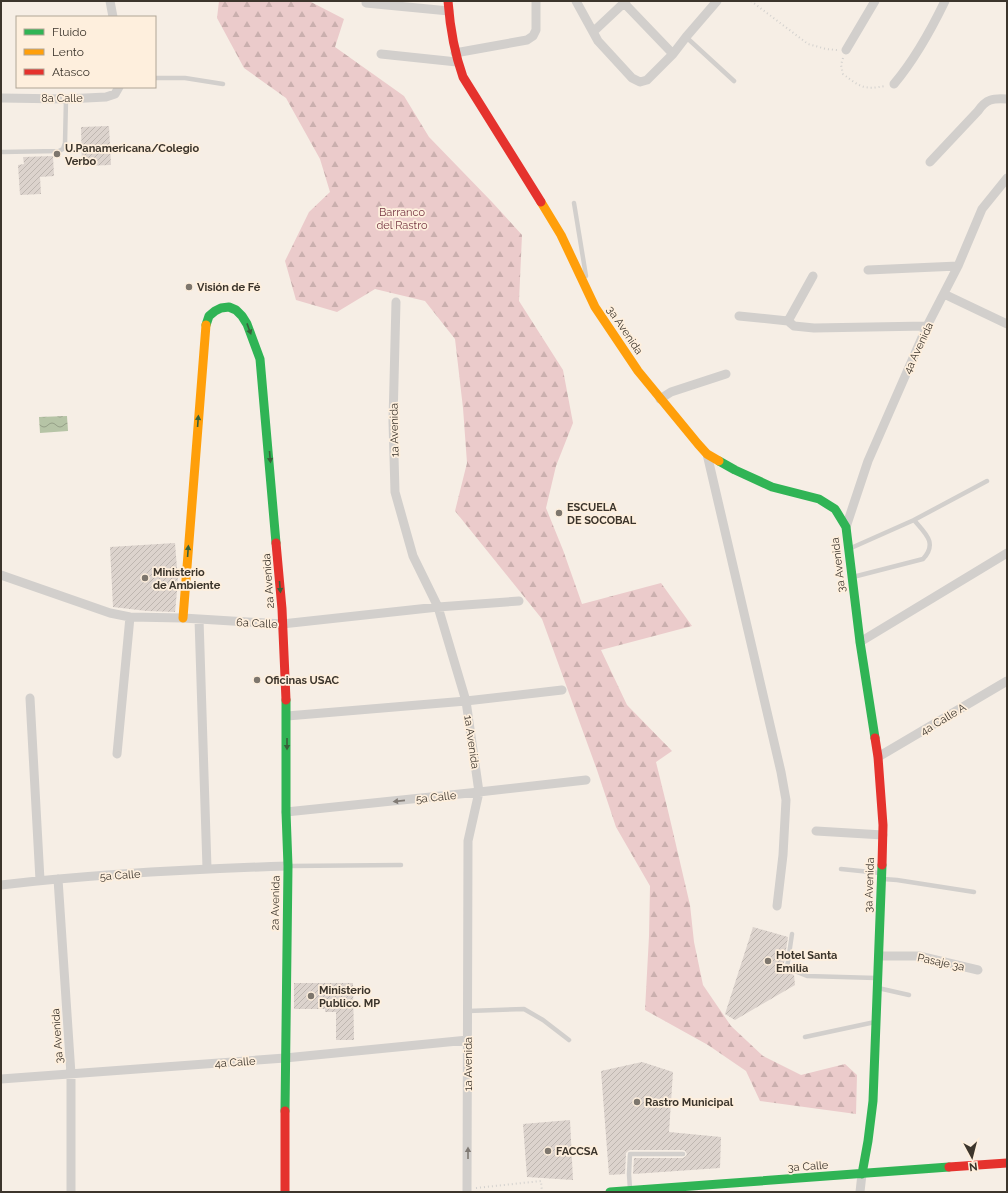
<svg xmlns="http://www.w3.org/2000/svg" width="1008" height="1193" viewBox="0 0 1008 1193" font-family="Raleway,sans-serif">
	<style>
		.forest { fill: url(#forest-firs) }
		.water { fill: url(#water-waves) }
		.building { fill: url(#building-hatch) }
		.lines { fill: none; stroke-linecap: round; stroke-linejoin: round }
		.path { stroke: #d3d1ce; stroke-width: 2; stroke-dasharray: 1 3; stroke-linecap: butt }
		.lane { stroke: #d2cfcc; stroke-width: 4.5 }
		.street { stroke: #d2cfcc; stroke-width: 9 }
		.fast { stroke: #30b455; stroke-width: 9 }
		.slow { stroke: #ff9f0a; stroke-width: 9 }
		.jam { stroke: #e5322d; stroke-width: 9 }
		.oneway { fill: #38613a }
		.oneway2 { fill: #807a74 }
		.poi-dot { fill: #7d766d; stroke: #feefdd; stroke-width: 1.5 }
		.labels { text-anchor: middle; stroke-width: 3.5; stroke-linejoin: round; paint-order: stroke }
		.street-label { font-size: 11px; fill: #3c352c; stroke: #feefdd }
		.poi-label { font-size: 11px; font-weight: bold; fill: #3c352c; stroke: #feefdd; text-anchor: start }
		.park-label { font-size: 11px; fill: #763643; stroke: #feefdd }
	</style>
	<defs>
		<pattern id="forest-firs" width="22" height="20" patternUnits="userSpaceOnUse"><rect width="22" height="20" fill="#ebcbcb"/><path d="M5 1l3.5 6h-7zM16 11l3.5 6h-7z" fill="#caafae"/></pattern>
		<pattern id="water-waves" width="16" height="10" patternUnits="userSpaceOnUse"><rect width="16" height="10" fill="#b6c4a6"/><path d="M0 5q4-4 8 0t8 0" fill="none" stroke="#95a087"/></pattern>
		<pattern id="building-hatch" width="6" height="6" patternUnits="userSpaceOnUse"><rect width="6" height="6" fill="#dcd3cd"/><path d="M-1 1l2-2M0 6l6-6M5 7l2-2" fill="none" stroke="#beb6b0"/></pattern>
	</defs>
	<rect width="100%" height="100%" fill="#f6eee5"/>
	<path class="forest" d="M219,1H309L344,19L335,47L404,96L429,137L492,202L522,235L519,301L563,370L573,423L556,466L546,508L563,550L582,604L661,583L692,626L601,650L627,705L672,751L656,762L669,815L690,905L694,942L703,985L731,1026L763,1056L801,1075L845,1064L857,1075L856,1114L760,1101L746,1071L708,1045L645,1010L649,936L650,886L616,827L597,770L542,619L455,511L467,463L463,408L455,339L425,301L375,289L337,312L296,300L285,261L309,212L330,192L320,159L286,98L244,68L217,18Z"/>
	<path class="water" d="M67,416L68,431L40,433L39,417Z"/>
	<path class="building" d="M109,126L111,165L82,166L81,127Z
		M53,156L54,176L40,177L41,194L20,195L18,165L24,164L23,157Z
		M175,543L178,581L175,612L147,611L113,607L110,547Z
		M753,927L788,937L783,969L785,971L794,975L795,985L735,1020L725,1014Z
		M294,983H353L354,1040H336V1012H325V1009H294Z
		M642,1062L673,1072L669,1132L721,1137L720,1168L633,1174L634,1158H683L686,1156L687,1154L685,1151L683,1150H630L628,1151L626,1153L625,1174L609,1175L601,1071Z
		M570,1120L573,1180L527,1177L523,1124Z"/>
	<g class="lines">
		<path class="path" d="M751,1L808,44L826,49L837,50
			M843,58L841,65L843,74C860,87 864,90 885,86
			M476,1188L541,1181L542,1192"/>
		<path class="lane" d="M686,37L734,81
			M155,78H185L223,84
			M1,152L59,151L63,149L65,143L66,99
			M574,203L586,276
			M914,520L987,481
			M851,548L914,520C925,533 938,543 923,559L853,577
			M289,866L401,865
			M841,869L880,873
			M883,879L897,880L974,892
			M792,934L787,968L807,976L876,978
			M878,988L909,995
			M468,1011L524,1009L543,1020L569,1040
			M805,1037L875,1022
			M630,1189L629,1174L630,1154H683"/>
		<path class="street" d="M110,1L113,17
			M576,1L598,41L632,78L640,82L647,80L673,54L686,37L717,1
			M366,3L449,11
			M624,3L673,54
			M593,32L626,1
			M846,50L875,1
			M455,53L527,40L533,36L536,30V1
			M381,54L457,62
			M894,84C915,59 931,30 945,1
			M1,98L66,99L106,97L115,94L119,87
			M930,162L978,111C986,99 993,98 1007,99
			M868,270L958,266
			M944,294L1007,324
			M396,302L393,421L395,492L413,556L438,607L466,701L479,792L468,841L467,1192
			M739,316L788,321L794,326L814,328L927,326
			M788,321L813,276
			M660,399L671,392L726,374
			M707,454L781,772L786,800L783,855L777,906
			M846,527L868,461L927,326L958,266L982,209L1007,178
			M1,575L110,613L130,617L183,618L282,624L438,607L519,601
			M199,619L207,868
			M860,642L1007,553
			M30,698L40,880
			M287,716L466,701L562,690
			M117,754L130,617
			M878,757L1007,681
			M286,812L479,792L586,780
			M816,831L883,835
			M58,879L71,1074V1192
			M1,885C96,874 192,869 288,866
			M879,956H919L978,970
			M1,1079L285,1058L468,1040
			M860,1192L862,1174"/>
		<path class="fast" d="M206,325L209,316L215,311L221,308L229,307L236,310L242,316L247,324L260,359L276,543
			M719,461L735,470L772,487L819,499L835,509L846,527L860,642L875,738
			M285,1111L288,866L286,812V700
			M862,1174L868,1141L873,1101L882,865
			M610,1192L949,1167"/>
		<path class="slow" d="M541,202L561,235L595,307L638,371L698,444L707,454L719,461
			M183,618L206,325"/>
		<path class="jam" d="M448,1C450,27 454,52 463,77L541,202
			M276,543L282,609L286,700
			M875,738L878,757L883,825L882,865
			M285,1111V1192
			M949,1167L1007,1163"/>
	</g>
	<defs><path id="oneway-solid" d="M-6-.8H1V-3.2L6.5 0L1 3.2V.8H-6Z"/></defs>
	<g class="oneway">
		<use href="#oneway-solid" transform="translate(249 329) rotate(70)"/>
		<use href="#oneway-solid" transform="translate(198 421) rotate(-86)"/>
		<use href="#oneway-solid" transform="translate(270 457) rotate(85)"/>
		<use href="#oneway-solid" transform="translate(188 551) rotate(-86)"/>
		<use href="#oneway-solid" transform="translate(280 587) rotate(85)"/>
		<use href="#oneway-solid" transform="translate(287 744) rotate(90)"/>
	</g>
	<g class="oneway2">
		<use href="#oneway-solid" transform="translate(399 801) rotate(174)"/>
		<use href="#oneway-solid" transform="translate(468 1153) rotate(-90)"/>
	</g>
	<g class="poi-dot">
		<circle cx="57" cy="154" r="4"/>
		<circle cx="189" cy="287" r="4"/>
		<circle cx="559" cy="513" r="4"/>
		<circle cx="145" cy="578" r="4"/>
		<circle cx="257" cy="680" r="4"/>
		<circle cx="768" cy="961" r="4"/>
		<circle cx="311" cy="996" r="4"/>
		<circle cx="637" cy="1102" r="4"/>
		<circle cx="548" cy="1151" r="4"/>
	</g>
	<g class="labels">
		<g class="street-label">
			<text x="62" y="102">8a Calle</text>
			<text transform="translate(625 330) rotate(56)" y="4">3a Avenida</text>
			<text transform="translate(918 348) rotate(-65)" y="4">4a Avenida</text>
			<text transform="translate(394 430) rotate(-91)" y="4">1a Avenida</text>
			<text transform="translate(838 565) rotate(-97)" y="4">3a Avenida</text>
			<text transform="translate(268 581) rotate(-94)" y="4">2a Avenida</text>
			<text transform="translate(257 623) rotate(3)" y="4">6a Calle</text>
			<text transform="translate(943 719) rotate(-31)" y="4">4a Calle A</text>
			<text transform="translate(472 742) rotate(82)" y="4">1a Avenida</text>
			<text transform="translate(436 797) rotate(-6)" y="4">5a Calle</text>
			<text transform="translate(120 875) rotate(-4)" y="4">5a Calle</text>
			<text transform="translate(869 885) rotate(-88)" y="4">3a Avenida</text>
			<text transform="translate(275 903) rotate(-89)" y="4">2a Avenida</text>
			<text transform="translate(941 962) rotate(12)" y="4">Pasaje 3a</text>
			<text transform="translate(57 1036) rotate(-94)" y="4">3a Avenida</text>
			<text transform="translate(235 1062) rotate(-4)" y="4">4a Calle</text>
			<text transform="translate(468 1064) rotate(-90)" y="4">1a Avenida</text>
			<text transform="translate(808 1166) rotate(-4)" y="4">3a Calle</text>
		</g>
		<g class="poi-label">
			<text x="65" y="152">U.Panamericana/Colegio<tspan x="65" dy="13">Verbo</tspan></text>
			<text x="197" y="291">Visión de Fé</text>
			<text x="567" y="511">ESCUELA<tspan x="567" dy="13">DE SOCOBAL</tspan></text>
			<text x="153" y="576">Ministerio<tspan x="153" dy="13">de Ambiente</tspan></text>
			<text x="265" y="684">Oficinas USAC</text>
			<text x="776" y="959">Hotel Santa<tspan x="776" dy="13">Emilia</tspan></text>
			<text x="319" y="994">Ministerio<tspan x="319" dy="13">Publico. MP</tspan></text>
			<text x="645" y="1106">Rastro Municipal</text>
			<text x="556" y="1155">FACCSA</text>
		</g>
		<g class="park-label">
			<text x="402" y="216">Barranco<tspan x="402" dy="13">del Rastro</tspan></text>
		</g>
	</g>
	<rect width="1008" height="1193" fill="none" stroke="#3c352c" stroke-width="4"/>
	<rect x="16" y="16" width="140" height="72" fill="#feefdd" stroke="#b0a596"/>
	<rect x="24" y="29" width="20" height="6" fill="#30b455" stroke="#b0a596"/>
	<text x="52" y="36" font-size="12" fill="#3c352c">Fluido</text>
	<rect x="24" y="49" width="20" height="6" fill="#ff9f0a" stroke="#b0a596"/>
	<text x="52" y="56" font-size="12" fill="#3c352c">Lento</text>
	<rect x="24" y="69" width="20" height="6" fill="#e5322d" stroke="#b0a596"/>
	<text x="52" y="76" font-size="12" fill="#3c352c">Atasco</text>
	<g transform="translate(972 1157) rotate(173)" stroke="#feefdd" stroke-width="3" paint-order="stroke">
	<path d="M0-3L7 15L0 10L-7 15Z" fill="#3c352c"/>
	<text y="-6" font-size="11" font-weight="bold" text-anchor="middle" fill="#3c352c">N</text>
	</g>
</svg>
